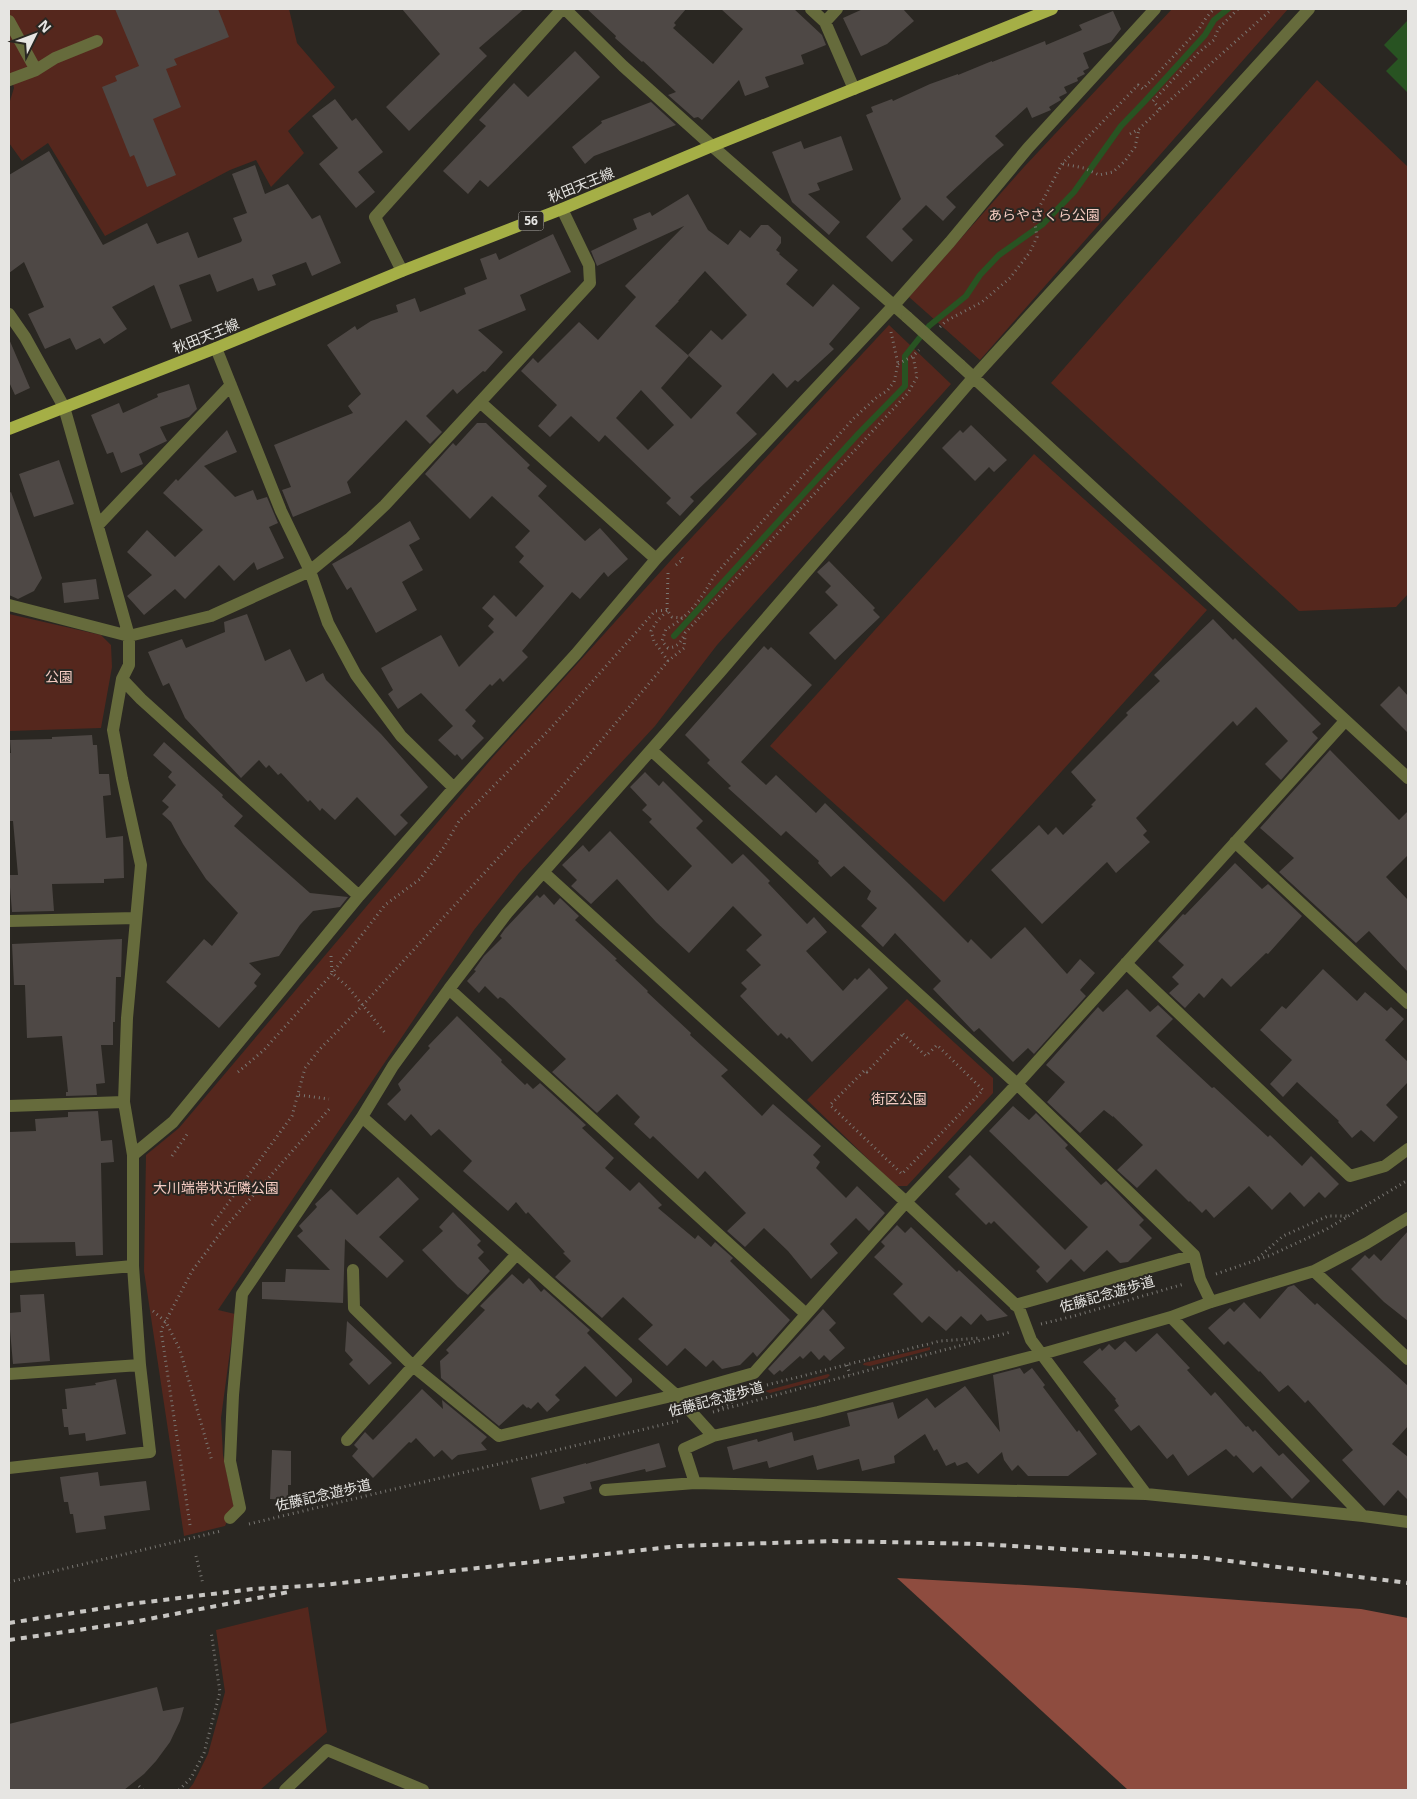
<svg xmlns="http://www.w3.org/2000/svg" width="1417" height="1799" viewBox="0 0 1417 1799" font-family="'Noto Sans','Noto Sans JP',sans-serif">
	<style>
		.green { fill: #55271d }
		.forest { fill: #8e4c3f }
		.water { fill: #285322 }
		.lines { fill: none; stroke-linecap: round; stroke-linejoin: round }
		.stream { stroke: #285322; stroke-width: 6 }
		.building { fill: #4e4845; fill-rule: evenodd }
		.path { stroke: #797773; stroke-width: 3; stroke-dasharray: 1 4; stroke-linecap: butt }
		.minor { stroke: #666b3c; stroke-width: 12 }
		.major { stroke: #a5af46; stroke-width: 12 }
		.rail { stroke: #c8c6c3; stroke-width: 4; stroke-dasharray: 6 6; stroke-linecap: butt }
		.minor-bridge { stroke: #666b3c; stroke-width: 12 }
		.labels { text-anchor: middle; stroke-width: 4; stroke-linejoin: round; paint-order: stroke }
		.shield { fill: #2a2722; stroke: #aeaca8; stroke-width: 1 }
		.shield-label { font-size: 12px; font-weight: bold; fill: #e6e5e2 }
		.street-label { font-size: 14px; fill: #e6e5e2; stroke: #2a2722 }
		.park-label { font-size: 14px; fill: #f5ccc2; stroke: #2a2722 }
	</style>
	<rect width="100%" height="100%" fill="#2a2722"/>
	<path class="green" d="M9,9H289L297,43L335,87L288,131L304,153L271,187L256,160L230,170L105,236L48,143L22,161L9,143V104L14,88L9,69Z
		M1172,9H1288L980,360L909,297L1024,167Z
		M1317,80L1408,167V594L1396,607L1299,611L1051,383Z
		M889,325L951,384L717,645L655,726L519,873L474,930L218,1310L235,1314L221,1418L223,1455L234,1507L225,1526L184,1536L144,1271L146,1155L179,1128L492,758L681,549Z
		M1034,454L1207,610L944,902L770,746Z
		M9,614L101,635L111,645L112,667L101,728L9,731Z
		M907,999L993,1078V1093L907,1186H896L807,1100Z
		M930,1347V1350L870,1366L863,1365L864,1363Z
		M828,1374L830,1375L827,1378L770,1393L765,1391Z
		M308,1607L327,1732L260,1790H188L193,1784L208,1754L225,1692L216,1630Z"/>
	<path class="forest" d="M897,1578L1077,1588L1361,1609L1408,1618V1790H1128Z"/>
	<path class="water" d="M1408,20V93L1386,71L1398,59L1384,45Z"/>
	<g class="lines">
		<path class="stream" d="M674,636L859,433L905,386V356L929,326L966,296L980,275L999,255L1043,224L1074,192L1121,126L1145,101L1205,35L1214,20L1228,9"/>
	</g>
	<path class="building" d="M115,9H218L229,37L174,59L177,65L166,69L181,107L153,119L176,175L147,187L134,155L130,157L102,87L117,81L115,76L139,66Z
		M402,9H524L479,48L487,56L409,131L386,107L440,54Z
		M587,9H686L674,23L676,25L673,28L713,64L743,29L721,9H794L822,35L826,45L801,55L804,64L765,77L769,87L745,96L739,80L702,120L698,117L694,118L668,95L676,92L643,61L642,62L615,38L616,36Z
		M863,9H903L914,21L887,44L861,56L843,18Z
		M1113,11L1121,29L1111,42L1083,53L1089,68L1083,71L1085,74L1077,78L1078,81L1064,87L1067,93L1059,97L1061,100L1049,107L1051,110L1032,118L1027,107L995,136L1004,145L988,158L946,197L956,207L943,221L926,205L902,229L913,240L892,262L866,237L901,199L866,115L873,112L871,107L892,99L893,101L930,84L958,74V75L992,61V62L1045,41L1046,45L1082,30L1079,25Z
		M575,51L600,77L488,187L480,180L468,194L443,171L486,126L479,120L514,83L528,97Z
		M335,99L352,121L356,118L383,152L358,172L375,192L356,208L319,164L338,148L312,116Z
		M651,102L676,125L594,156L585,164L572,147L602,123L601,121Z
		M841,136L853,170L817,183L820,190L808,194L840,222L829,235L792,202L772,152L801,141L804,149Z
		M49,151L103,245L147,223L157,244L188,232L198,258L241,242L242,240L233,218L247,213L232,174L255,165L265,194L288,184L312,219L320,215L341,263L312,276L306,262L272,275L276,285L258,291L253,278L217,292L210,274L179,285L192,321L171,329L154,285L112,307L127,329L104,344L100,338L76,350L70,338L45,349L28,314L44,307L24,262L9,273V175Z
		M688,194L708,230L728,245L740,230L750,238L761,225H768L781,237V243L776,250L780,253L779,254L798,270L786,284L813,307L833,284L860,308L829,344L834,349L798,382L795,380L787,388L773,373L736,413L757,434L690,497L694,501L680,516L666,503L671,498L605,435L599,442L571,416L550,437L538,426L557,405L521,371L533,358L538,363L579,322L598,340L636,297L625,286L684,226L597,266L591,251L637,229L633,219L650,212L652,216ZM705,271L747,315L722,340L711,330L688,355L722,386L691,419L661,388L689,356L655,326L679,301H678ZM641,390L674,425L648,450L616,418Z
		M553,234L571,272L520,295L526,310L478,330L503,352L485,372L483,371L457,394L453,389L426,416L442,432L430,444L406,420L347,482L351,493L293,517L282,490L291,487L274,445L353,413L348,406L361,394L327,345L355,326L357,330L371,321L398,312L396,305L415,298L420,312L466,294L464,288L487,279L480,259L496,253L499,260Z
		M9,339L30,388L15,395L9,382Z
		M189,384L197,409L189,417L160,427L167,441L139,454L143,464L121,473L113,452L107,454L91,415L119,403L123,413L158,397L157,394Z
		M477,423H486L530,465L527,468L547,486L538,496L585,541L600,528L628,559L608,577L604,572L580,599L572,592L522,651L528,657L503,682L500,678L492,686L490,684L465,710L476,721L472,726L484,738L462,760L457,754L455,756L438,740L453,726L421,693L398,709L388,694L393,690L381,668L441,635L459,667L494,632L488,626L494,619L482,608L494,595L516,617L544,586L519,562L524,556L515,547L530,531L492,496L470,519L425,474L453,443L456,446Z
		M971,425L1007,460L994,472L989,467L975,481L942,448L960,430L963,433Z
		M227,430L237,452L204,466L235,497L253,490L257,500L267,497L278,523L269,527L284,558L257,570L254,562L234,581L219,565L185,599L175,589L144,615L127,596L152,575L127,552L147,530L175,557L203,530L163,493L176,479L178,481Z
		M59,460L74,504L34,517L19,474Z
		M11,492L42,578L34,591L18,599L9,595V493Z
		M410,521L420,539L409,545L423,570L402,582L417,610L376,633L351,587L347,590L332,564Z
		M829,561L875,608L873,610L880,617L835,660L809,633L838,605L825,592L831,586L817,572Z
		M96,579L99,599L64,603L62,583Z
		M247,614L265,661L290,649L306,682L323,673L326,680L381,734L428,787L400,815L408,823L395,836L357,797L335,820L322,808L320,811L310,800L308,802L281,773L278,775L269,765L266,768L259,760L241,778L185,718L169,683L163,686L148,652L182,639L186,648L225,632L224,622Z
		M1213,619L1233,640L1235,638L1321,724L1312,732L1318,738L1281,780L1265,764L1288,741L1256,707L1237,726L1233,721L1136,818L1147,831L1143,835L1150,842L1116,873L1107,862L1042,924L991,870L1039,825L1048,835L1056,827L1063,835L1093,806L1091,805L1096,800L1071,772L1128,715L1126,713L1160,681L1154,675Z
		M764,646L768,650L771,647L812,685L741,762L766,785L776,775L816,813L825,803L909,884L968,943L971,939L991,959L1025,927L1067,974L1080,959L1095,973L1080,990L1086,996L1034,1054L1028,1048L1013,1062L979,1028L974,1032L933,989L941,981L895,933L883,947L861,926L877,908L867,899L871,891L844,866L831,877L818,863L819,861L786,831L781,836L728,788L731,786L707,763L710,760L685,735Z
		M1399,686L1408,696V733L1380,705Z
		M92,735L93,745H97L99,774H109L111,795L103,796L106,838L123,836L124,878L104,879V883L52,884L54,911L12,912L9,875H18L13,821H9V753H11L10,740L52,739V737Z
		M164,742L223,795L222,797L243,816L234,826L310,893L348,897L340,907L313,911L300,925L279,956L249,963L261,974L254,983L257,986L219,1028L166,982L204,939L212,946L238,913L206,879L183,844L171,822L162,814L169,807L162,801L176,785L168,777L172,772L153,755Z
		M1330,750L1399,820L1408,811V855L1386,877L1408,900V972L1369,931L1356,943L1279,872L1294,858L1260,828Z
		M645,772L659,786L663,781L703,821L696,828L732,864L743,854L770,881L768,883L807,924L814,917L827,932L806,951L843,991L855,978L857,980L869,968L888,988L812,1062L789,1037L787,1039L781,1033L778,1036L740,996L747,989L741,983L761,965L746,950L762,935L733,906L689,953L656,922L617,879L591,904L571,886L577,880L562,865L583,845L589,852L610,831L668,891L692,866L649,822L652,819L642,810L647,805L630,787Z
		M1235,863L1262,889L1268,884L1302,916L1268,954L1266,953L1231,987L1222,978L1204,998L1199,993L1185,1008L1169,993L1179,984L1172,977L1184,965L1158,941L1183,914L1185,915Z
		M544,894L554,905L560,898L579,916L575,920L617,959L615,960L648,991L647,992L691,1033L690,1035L728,1070L721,1076L762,1116L773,1104L821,1146L813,1155L820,1162L816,1168L846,1198L857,1186L885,1213L869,1231L856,1218L830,1244L838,1253L811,1279L788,1251L764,1228L745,1247L727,1231L746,1213L705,1171L698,1179L653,1136L650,1139L634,1124L640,1117L617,1094L597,1113L552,1072L566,1059L504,999L500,997L498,999L485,986L479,993L467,981L476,971L474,970L484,956L502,938L500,936L505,929L537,895L540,898Z
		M122,939L121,977H116L115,1022H113V1045H101L105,1083L96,1084L97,1095L66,1096V1092H68L62,1036L27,1038L25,985H14L12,944Z
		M1323,969L1357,1001L1365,992L1387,1011L1391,1007L1404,1019L1385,1040L1408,1062V1082L1386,1105L1398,1117L1374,1142L1361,1130L1352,1138L1338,1122L1339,1121L1297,1082L1283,1097L1270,1084L1292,1060L1260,1030L1282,1006L1286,1009Z
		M1127,989L1150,1012L1158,1005L1173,1019L1156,1036L1212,1088L1214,1087L1268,1137L1270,1135L1302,1166L1311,1156L1339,1184L1325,1198L1319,1192L1304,1207L1290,1192L1272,1210L1249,1186L1214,1218L1206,1209L1202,1213L1190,1201L1189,1202L1156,1169L1137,1188L1117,1170L1143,1145L1113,1116V1117L1104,1110L1080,1133L1047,1102L1065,1082L1046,1065L1098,1007L1103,1012Z
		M457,1016L502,1060L501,1062L525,1085L527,1083L533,1089L540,1083L586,1125L582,1128L614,1158L605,1168L630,1191L639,1182L662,1205L658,1208L695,1239L698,1235L711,1247L715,1242L733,1258L730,1261L790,1320L757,1357L753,1352L740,1365L722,1369L713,1360L706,1367L685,1348L667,1366L638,1339L653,1325L623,1297L602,1318L555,1277L571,1261L563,1253L565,1252L528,1212L526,1214L516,1202L508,1211L463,1171L472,1161L439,1129L431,1136L411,1114L405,1121L387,1104L401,1090L398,1084L430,1048L428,1046Z
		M1013,1106L1029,1120L1036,1113L1068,1145L1065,1148L1101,1185L1106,1181L1144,1220L1139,1225L1152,1238L1128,1262L1120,1263L1107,1250L1084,1272L1071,1259L1047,1283L1036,1271L1040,1267L994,1221L991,1224L989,1222L986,1225L955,1194L960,1189L948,1177L970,1155L1065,1250L1088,1227L989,1131Z
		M98,1111L101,1141L112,1140L114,1162L101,1163L103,1255L76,1256L75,1242L9,1243V1132L36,1131L35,1119L68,1117V1112Z
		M398,1177L419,1199L379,1237L404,1261L387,1278L345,1239L343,1303L262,1299V1282H285L286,1269L330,1270L297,1236L303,1231L299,1226L317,1207L315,1204L331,1189L357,1215Z
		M453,1212L481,1241L477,1245L484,1252L478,1258L490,1271L468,1295L458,1287L422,1250L443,1231L439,1227Z
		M897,1225L905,1233L911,1227L957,1272L959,1270L1008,1316L987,1321L981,1314L971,1325L961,1316L946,1331L929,1316L922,1323L893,1294L903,1284L874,1257L885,1246L881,1242Z
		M1408,1231V1321L1384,1302L1351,1269L1365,1255L1369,1259L1374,1254L1381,1261Z
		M512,1274L523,1284L529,1278L541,1292L544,1289L590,1330L587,1333L632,1379V1382L616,1397L585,1366L555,1395L560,1400L547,1412L538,1402L531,1409L528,1407L527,1408L523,1404L499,1426L441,1378L440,1361L449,1353L446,1350L485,1310L480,1306Z
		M1294,1285L1315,1305L1317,1303L1408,1386V1426L1392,1444L1408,1457V1500L1398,1490L1384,1506L1342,1460L1353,1450L1308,1400L1305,1403L1288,1385L1279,1392L1260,1371L1259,1372L1228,1341L1224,1345L1208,1328L1230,1308L1234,1312L1244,1302L1260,1319L1288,1287Z
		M44,1294L50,1361L13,1364L10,1330H9V1313L21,1312L20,1295Z
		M823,1309L836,1323L829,1330L845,1348L830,1361L824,1355L819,1360L811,1351L803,1359L800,1356L782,1372L780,1370L774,1375L768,1369Z
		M347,1321L392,1363L369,1385L349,1364L353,1360L345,1351Z
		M1157,1333L1190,1368L1187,1370L1211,1396L1215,1392L1246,1427L1248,1426L1253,1432L1255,1430L1279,1456L1283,1453L1310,1481L1292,1499L1261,1466L1253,1473L1236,1455L1234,1457L1226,1449L1188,1476L1173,1454L1167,1459L1139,1425L1131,1431L1114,1410L1119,1406L1115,1400L1116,1399L1083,1362L1100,1348L1102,1351L1109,1344L1115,1350L1125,1341L1136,1352Z
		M1020,1368L1024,1374L1032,1368L1045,1385L1043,1387L1077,1432L1079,1430L1097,1454L1068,1476H1028L1018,1465L1012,1471L1004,1460L1002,1452L978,1474L967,1462L957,1466L955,1462L946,1466L937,1449L934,1451L925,1434L894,1456L895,1463L862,1471L859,1459L817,1470L813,1455L769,1468L767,1461L733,1470L727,1447L757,1439L758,1442L792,1432L794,1441L850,1426L847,1413L893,1402L898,1419L927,1398L935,1408L965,1386L1000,1432L993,1375Z
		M116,1379L126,1434L86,1441L85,1433L69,1435L68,1427H64L62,1409H67L65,1389L96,1385L95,1383Z
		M422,1389L443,1409L442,1400L487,1437L481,1443L487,1450L458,1455L452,1460L442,1450L434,1457L416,1438L411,1443L409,1442L373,1478L352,1456L358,1449L354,1445L365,1432L373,1440Z
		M659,1443L666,1467L646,1472L645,1469L590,1482L592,1489L563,1497L565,1503L540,1510L531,1478L586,1463V1464Z
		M272,1450L291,1451V1485H288V1500L270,1499Z
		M98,1472L100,1486L146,1481L150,1510L104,1516L106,1529L76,1533L73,1514H70L68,1502H64L60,1477Z
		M157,1687L163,1711L184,1707L180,1721L170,1742L156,1761L144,1774L124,1790H9V1724Z"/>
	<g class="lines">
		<path class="path" d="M1160,109L1272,9
			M1130,134L1139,129L1160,109L1153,101L1199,52L1214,40L1218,29L1238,9
			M1063,164L1084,168L1099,175L1113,172L1125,161L1135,147L1139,129
			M940,327L946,321L982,302L1010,278L1030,252L1037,237L1034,217L1062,164L1138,85L1143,89L1199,29L1206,18L1214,9
			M891,332L898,364L894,382L887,391L877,397L853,419L714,576C702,598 689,617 666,629L662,641L668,648C678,647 681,642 685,633L908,393L917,377L913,356
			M898,364L913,356L919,350
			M676,565L683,559L681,556
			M668,573L667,610L672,617L683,618
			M667,611L657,621L651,631L654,641L668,661
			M331,956L332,973L348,987L386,1034
			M903,1034L926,1056L937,1045L983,1090L902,1174L830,1105L865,1070L867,1072Z
			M238,1072L264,1050L330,976L385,905L420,879L444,847L459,821L551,728L655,611L667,610
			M299,1095L329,1099
			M172,1156L188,1133
			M212,1225L292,1116L305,1068L319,1050L361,1007L545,807L668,661L684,648L685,636
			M1258,1258L1283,1236L1328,1216H1347
			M1216,1274L1271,1255L1327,1229L1408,1180
			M153,1311L166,1322L180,1350L212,1461
			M1041,1324L1074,1316L1184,1284
			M847,1365L850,1375
			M767,1385L940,1341L980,1338
			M718,1410L745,1395
			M713,1412L1011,1332
			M249,1524L678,1421
			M190,1525L161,1330L192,1271L222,1231L331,1107
			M196,1556L203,1584
			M9,1582L221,1531
			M139,1786L143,1790
			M179,1790L191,1778L204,1753L220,1692L211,1631"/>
		<path class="minor" d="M565,9L623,66L712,146L907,317
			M811,9L825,22
			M837,9L825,22L854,89
			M1309,9L973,378L720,672L507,913L449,989L393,1066L362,1117L676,1395L713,1436L818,1412L1042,1354L1171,1317L1211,1302L1314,1271L1367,1243L1408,1218
			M9,21L36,70
			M9,80L36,70L55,58L97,41
			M402,271L375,217L562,9
			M9,314L25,337L64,407L129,636V665L122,679L113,730L122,779L141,865L127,1018L124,1102L133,1155
			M216,348L281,511L310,571L328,623L356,675L401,736L454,788
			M960,365L1408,778
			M480,402L656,559
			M98,525L231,385
			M9,605L129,636L211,616L310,571L349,539L385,505L590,283L589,265L562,209
			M122,679L141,699L359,896
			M651,750L1017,1084L1194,1255L1200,1279L1211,1302
			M1235,842L1408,1003
			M543,872L906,1202L1019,1308L1031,1340L1146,1494
			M9,921L136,918
			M1126,963L1350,1176L1385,1166L1408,1149
			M449,989L806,1314
			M9,1106L124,1102
			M353,1270L354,1308L413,1366L499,1436L676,1395L754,1373L906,1202L1017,1084L1345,721
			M1314,1271L1408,1359
			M9,1277L133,1266
			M1015,1305L1194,1255
			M1171,1317L1363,1516
			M9,1374L140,1365
			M713,1436L684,1449L695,1483L1146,1494L1363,1516L1408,1522
			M347,1440L413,1366L517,1254
			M9,1468L150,1452L140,1365L133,1266V1155L173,1122L359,896L454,788L576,654L656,559L895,304L950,242L1028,148L1155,9
			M605,1490L695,1483
			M230,1518L240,1508L230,1461L233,1395L242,1294L362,1117
			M285,1790L327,1750L423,1790"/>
		<path class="major" d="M9,429L216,348L402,271L562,209L712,146L1052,9"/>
		<path class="rail" d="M9,1623L130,1604L253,1589L323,1585L679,1546L832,1541L980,1544L1197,1557L1408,1583
			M9,1640L133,1622L289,1592"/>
		<path class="minor-bridge" d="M907,317L960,365"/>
	</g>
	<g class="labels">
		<rect class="shield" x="518.5" y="211.5" width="25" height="19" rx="4"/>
		<g class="shield-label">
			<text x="531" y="225">56</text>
		</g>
		<g class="street-label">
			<text transform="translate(581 185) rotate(-22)" y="5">秋田天王線</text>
			<text transform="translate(206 336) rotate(-22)" y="5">秋田天王線</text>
			<text transform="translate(1107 1294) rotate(-16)" y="5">佐藤記念遊歩道</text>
			<text transform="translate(716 1399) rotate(-15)" y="5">佐藤記念遊歩道</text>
			<text transform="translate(323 1495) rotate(-13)" y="5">佐藤記念遊歩道</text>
		</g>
		<g class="park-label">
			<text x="1044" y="220">あらやさくら公園</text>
			<text x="59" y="682">公園</text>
			<text x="899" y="1104">街区公園</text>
			<text x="216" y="1193">大川端帯状近隣公園</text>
		</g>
	</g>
	<rect width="1417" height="1799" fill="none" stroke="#e6e5e2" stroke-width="20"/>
	<g transform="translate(35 35) rotate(48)" stroke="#2a2722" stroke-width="4" paint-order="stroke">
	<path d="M0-4L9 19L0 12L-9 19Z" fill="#e6e5e2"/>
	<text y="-8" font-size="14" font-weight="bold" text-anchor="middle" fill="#e6e5e2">N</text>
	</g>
</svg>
